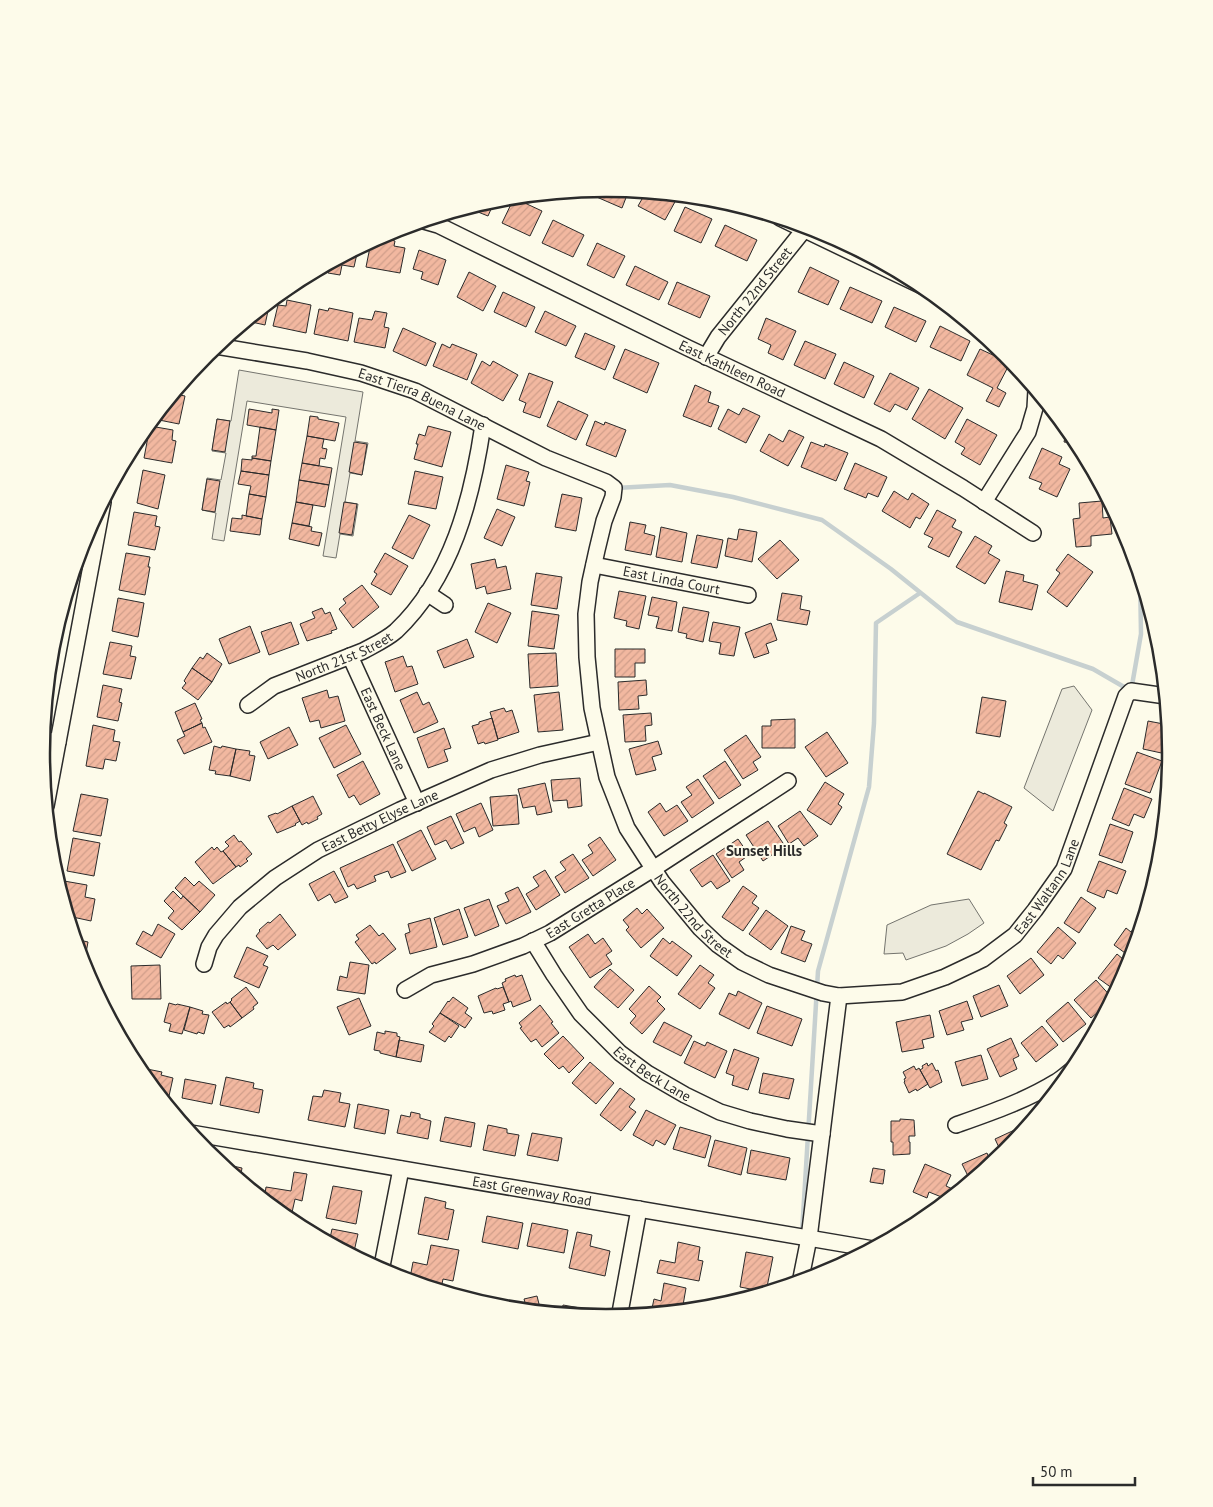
<svg xmlns="http://www.w3.org/2000/svg" width="1213" height="1507" viewBox="0 0 1213 1507" font-family="'PT Sans',sans-serif">
	<style>
		.parking { fill: #eceadb; stroke: #74746e }
		.lines { fill: none; stroke-linecap: round; stroke-linejoin: round }
		.stream { stroke: #c7d0d0; stroke-width: 4.5 }
		.building { fill: url(#building-hatch); stroke: #2b2b2b }
		.minor-casing { stroke: #2b2b2b; stroke-width: 18 }
		.minor { stroke: #fdfbea; stroke-width: 15 }
		.labels { text-anchor: middle; stroke-width: 4; stroke-linejoin: round; paint-order: stroke }
		.street-label { font-size: 14px; fill: #2b2b2b; stroke: #fdfbea }
		.neighbourhood-label { font-size: 15px; font-weight: bold; fill: #2b2b2b; stroke: #fdfbea }
		.rim { fill: none; stroke: #2b2b2b; stroke-width: 2.5 }
	</style>
	<defs>
		<pattern id="building-hatch" width="6" height="6" patternUnits="userSpaceOnUse" patternTransform="scale(1.25)"><rect width="6" height="6" fill="#f2b8a0"/><path d="M-1 1l2-2M0 6l6-6M5 7l2-2" fill="none" stroke="#d09e8a"/></pattern>
	</defs>
	<rect width="100%" height="100%" fill="#fdfbea"/>
	<path class="parking" d="M239,370L363,392L355,441L368,443L362,475L350,473L345,502L358,504L353,536L340,534L336,558L323,556L346,417L247,401L224,541L212,539L216,513L202,510L207,478L221,480L226,453L212,451L217,419L231,421Z
		M1074,686L1092,710L1053,811L1024,788L1062,689Z
		M969,899L984,923L968,934L946,946L906,960L903,953L884,954L887,925L931,905Z"/>
	<g class="lines">
		<path class="stream" d="M616,488L670,485L733,497L822,520L891,569L957,622L1093,669L1131,691L1141,634L1140,575
			M802,1233L818,971L869,787L874,723L876,623L920,593"/>
	</g>
	<path class="building" d="M607,188L629,190L622,208L592,195L594,189Z
		M646,192L665,194L676,200L665,220L638,206Z
		M514,198L542,211L530,236L502,223Z
		M495,200L488,216L468,208Z
		M685,207L712,219L701,243L674,231Z
		M553,220L584,235L573,257L542,243Z
		M725,225L757,240L747,261L715,246Z
		M379,237L395,241L394,246L405,248L400,273L366,267L371,242Z
		M597,243L625,256L614,278L587,265Z
		M358,249L354,267L342,265L340,275L328,273L330,263Z
		M419,250L446,260L438,285L421,279L423,272L413,269Z
		M635,266L668,282L659,300L626,285Z
		M810,267L839,281L828,305L798,292Z
		M469,272L496,286L483,311L457,297Z
		M677,282L710,296L700,318L668,304Z
		M850,287L882,301L872,323L840,309Z
		M503,292L535,307L526,327L494,312Z
		M287,300L311,305L306,333L273,326L278,305L286,306Z
		M266,305L269,306L265,325L247,321Z
		M894,307L926,321L916,342L885,327Z
		M329,308L353,313L348,341L314,334L319,309L328,311Z
		M375,311L387,313L384,327L389,328L385,348L354,342L359,318L372,320Z
		M545,311L576,326L566,346L535,332Z
		M766,318L796,331L783,360L768,353L771,345L758,339Z
		M940,326L970,341L961,361L930,347Z
		M403,328L436,343L426,366L393,351Z
		M585,333L615,346L605,370L575,357Z
		M805,341L836,354L825,379L794,365Z
		M442,344L450,348L452,344L477,354L467,380L433,366Z
		M625,349L659,363L647,393L613,378Z
		M980,349L1010,363L997,388L1006,393L999,407L986,401L993,388L967,375Z
		M482,361L490,366L493,361L518,375L503,401L471,383Z
		M844,362L874,376L864,398L834,384Z
		M529,373L553,382L540,418L523,412L526,403L519,400Z
		M890,373L919,388L907,410L895,404L890,412L874,404Z
		M182,384L180,395L185,396L179,424L154,419Z
		M695,385L711,392L708,402L719,406L711,427L683,416Z
		M929,389L963,408L945,439L912,419Z
		M558,401L588,415L576,440L547,426Z
		M743,408L760,416L746,443L718,429L728,409L739,415Z
		M249,409L272,413V409L279,410L276,430L247,425Z
		M310,416L318,417V419L339,423L335,441L307,436Z
		M217,419L230,421L225,452L212,450Z
		M967,419L997,435L980,465L961,454L965,448L955,442Z
		M595,421L604,425L605,422L626,430L616,457L586,445Z
		M150,426L173,430L172,440L176,441L172,463L144,458Z
		M428,426L451,432L442,467L414,459L418,444H416L419,434L425,436Z
		M260,427L276,430L271,461L252,458V456H256Z
		M1067,428L1077,440L1079,444L1064,442Z
		M789,430L804,437L788,466L760,451L769,434L783,442Z
		M307,436L324,439L322,448L327,449L325,459L320,458L319,466L302,463Z
		M354,442L367,444L362,475L349,472Z
		M811,442L824,447L825,444L848,453L836,481L801,467Z
		M1042,448L1062,457L1059,464L1070,469L1057,497L1039,489L1042,483L1029,478Z
		M252,458L271,461L269,475L241,471L242,459L252,460Z
		M302,463L332,468L329,485L299,480Z
		M855,463L887,477L878,497L868,493L866,498L844,489Z
		M506,465L529,472L526,481L530,482L524,506L497,499Z
		M143,470L165,475L158,509L137,503Z
		M241,471L269,475L266,497L249,494L251,486L238,484Z
		M415,471L443,477L436,509L408,504Z
		M207,479L220,481L215,512L202,510Z
		M299,480L329,485L325,507L296,502Z
		M894,491L908,500L912,493L929,504L920,519L916,517L910,528L882,511Z
		M249,494L266,497L262,519L246,516Z
		M562,494L582,498L576,531L555,527Z
		M1102,501L1103,518L1110,517L1112,534L1091,536V546L1076,547L1073,519L1080,518L1079,503Z
		M296,502L313,505L309,526L292,523Z
		M344,502L357,504L352,535L339,533Z
		M497,509L515,517L502,546L484,538Z
		M937,510L956,520L952,527L962,532L949,557L928,547L933,538L924,534Z
		M134,512L157,516L155,526L160,527L155,550L128,545Z
		M242,515L262,519L260,535L230,531L232,518L242,519Z
		M409,515L430,525L413,559L392,548Z
		M630,522L646,525L644,533L655,536L651,555L625,550Z
		M292,523L312,527L311,531L322,533L319,546L289,539Z
		M661,527L687,533L682,562L656,557Z
		M739,529L757,532L752,562L725,556L728,538L737,540Z
		M697,535L723,540L717,568L691,563Z
		M975,536L992,546L988,553L1000,560L985,584L956,567Z
		M780,540L799,560L777,579L758,559Z
		M126,553L150,557L148,567H150L145,595L119,590Z
		M385,553L408,566L391,595L371,584L377,574L374,572Z
		M1068,554L1093,572L1067,607L1047,592L1060,573L1056,570Z
		M495,559L497,568L506,566L511,589L487,594L485,586L476,589L471,564Z
		M1006,571L1024,575L1023,581L1038,585L1032,610L999,602Z
		M536,573L562,577L557,609L531,605Z
		M362,585L379,607L353,628L339,609L346,603L343,599Z
		M619,591L646,596L639,629L626,626L627,621L614,618Z
		M782,593L802,596L800,609L810,611L807,625L777,620Z
		M652,597L677,602L672,631L656,628L659,617L648,615Z
		M118,598L144,603L138,637L112,631Z
		M488,603L511,613L497,643L475,632Z
		M683,607L709,612L703,642L686,638L687,634L678,632Z
		M322,608L325,614L330,612L337,629L331,631L332,633L307,641L300,624L315,618L312,612Z
		M532,611L559,615L554,649L528,646Z
		M291,622L299,644L269,655L261,632Z
		M713,622L740,627L734,656L719,654L721,643L709,641Z
		M771,623L777,640L766,644L769,653L754,658L745,633Z
		M250,626L260,652L229,664L219,639Z
		M467,639L474,657L444,668L437,651Z
		M110,642L132,646L130,656L136,657L131,679L103,674Z
		M615,649H645V663H635V677H615Z
		M207,653L222,664L212,682L192,668L200,657L203,659Z
		M556,653L558,686L530,688L528,654Z
		M403,656L407,667L412,666L418,684L395,692L385,662Z
		M192,668L212,682L198,700L182,688L186,683L184,681Z
		M646,680L647,695L638,696L639,709L619,710L618,682Z
		M103,685L122,689L119,702L122,703L118,721L97,717Z
		M327,690L329,698L338,696L345,721L321,728L319,720L310,722L302,698Z
		M417,692L423,705L429,702L438,722L414,733L400,700Z
		M559,692L563,730L538,732L534,695Z
		M982,697L1006,701L1000,737L976,733Z
		M195,703L202,719L200,720L202,723L183,732L175,712Z
		M504,708L506,712L512,710L519,732L498,739L490,712Z
		M651,713L652,725L645,726L646,741L625,742L623,715Z
		M492,718L498,740L485,744L484,742L478,744L472,726L479,724V722Z
		M795,719V748H762V726H771V720Z
		M1148,721L1169,725L1170,736L1166,754L1143,749Z
		M202,723L203,728L205,727L212,742L184,754L177,740L185,736L183,732Z
		M93,725L115,730L113,741L120,742L116,761L105,759L103,769L86,766Z
		M346,725L361,754L334,768L319,738Z
		M289,727L298,745L268,759L260,742Z
		M444,728L451,748L444,750L448,761L428,768L417,738Z
		M827,732L848,763L826,777L805,747Z
		M746,735L761,757L753,762L758,770L743,779L724,750Z
		M658,741L662,754L652,757L656,770L636,775L629,749Z
		M214,746L221,748L222,746L236,749L230,776L215,774L216,771L209,770Z
		M236,749L250,751L249,755L255,756L250,781L230,776Z
		M1137,752L1162,761L1150,793L1125,784Z
		M363,761L380,794L360,805L354,795L349,798L337,775Z
		M725,761L741,785L719,799L703,776Z
		M580,778L582,806L568,808L567,800L553,801L551,780Z
		M698,779L714,803L692,818L681,802L692,795L686,787Z
		M825,782L844,794L838,804L842,807L831,825L807,810Z
		M545,783L552,812L537,815L535,806L523,808L518,789Z
		M1124,788L1152,799L1144,818L1134,814L1129,826L1112,819Z
		M978,791L984,794V793L1012,807L1004,823L1007,825L999,841L996,840L981,870L947,854Z
		M81,794L108,799L101,836L73,831Z
		M517,795L519,824L493,826L490,797Z
		M313,796L322,814L317,817L318,819L308,824L307,822L302,825L292,806Z
		M481,803L493,830L479,837L475,827L464,832L456,814Z
		M660,803L666,812L677,805L688,821L664,836L648,812Z
		M292,806L300,821L295,824L296,825L277,833L268,816L276,813L277,814Z
		M800,811L818,836L804,846L798,838L789,844L778,826Z
		M451,816L464,843L451,849L446,840L435,845L427,827Z
		M768,821L785,846L763,861L746,835Z
		M1110,824L1133,832L1122,863L1099,855Z
		M421,830L436,859L412,871L397,842Z
		M234,835L239,842L241,841L252,854L246,859L248,861L240,867L239,865L236,867L223,851L229,846L225,842Z
		M600,837L616,860L593,876L582,860L593,853L588,845Z
		M73,838L100,843L94,876L67,871Z
		M738,839L749,855L739,862L744,870L732,878L716,854Z
		M393,844L406,872L391,878L388,871L374,876L376,881L357,889L354,884L348,887L340,868Z
		M212,847L214,850L217,847L221,852L223,851L236,867L213,884L195,862Z
		M573,854L589,878L565,893L555,877L566,870L560,862Z
		M713,855L730,881L717,889L711,881L702,887L690,870Z
		M1099,861L1126,871L1117,894L1107,890L1104,898L1087,891Z
		M1161,863L1153,891L1146,888L1154,866L1159,868Z
		M545,870L560,895L536,910L526,894L539,886L533,877Z
		M334,871L348,897L335,903L330,894L318,901L309,884Z
		M185,877L194,886L199,881L215,895L200,912L175,888Z
		M64,881L87,885L85,897L95,899L91,921L68,916L62,895Z
		M743,886L757,896L752,903L759,908L743,931L722,917Z
		M518,887L531,912L506,924L497,906L509,901L505,893Z
		M173,891L181,899L183,896L200,912L182,930L168,918L174,911L164,901Z
		M1151,895L1145,915L1141,913Z
		M1081,897L1096,908L1079,933L1064,923Z
		M489,899L499,926L475,936L464,908Z
		M637,908L642,914L647,909L664,928L641,948L626,930L629,927L623,920Z
		M459,909L468,937L443,945L434,918Z
		M766,910L788,926L771,950L749,934Z
		M280,914L296,935L278,950L273,945L267,949L256,936L260,931L259,930L268,922L270,923Z
		M430,918L437,947L410,954L405,934L410,932L408,924Z
		M158,924L175,934L161,958L136,944L143,931L152,936Z
		M370,925L379,936L383,933L396,949L376,964L375,962L372,964L355,942L359,939L356,935Z
		M1136,925L1141,929L1132,958L1114,945L1126,928L1131,932Z
		M791,926L805,931L801,940L812,944L805,962L781,953Z
		M1058,927L1076,943L1063,959L1058,955L1051,964L1037,952Z
		M588,934L595,944L603,938L612,951L606,955L612,964L590,978L569,947Z
		M663,938L670,944L672,941L692,956L677,976L650,956Z
		M75,939L88,942L84,964H82Z
		M247,947L268,956L263,965L268,967L259,988L234,977Z
		M1117,954L1130,965L1121,985L1116,991L1098,978Z
		M1031,958L1044,975L1020,994L1007,976Z
		M350,962L369,965L365,994L337,990L340,976L347,978Z
		M160,965L161,999H132L131,966Z
		M700,965L714,975L708,983L715,988L700,1009L678,994Z
		M610,969L634,990L618,1008L594,987Z
		M515,975L516,977L522,975L531,1000L513,1007L511,1001L509,1002L502,983L506,981L505,979Z
		M1096,980L1113,999L1091,1018L1074,1000Z
		M999,985L1008,1006L981,1017L973,996Z
		M649,986L661,997L657,1001L665,1009L642,1034L630,1023L636,1016L629,1009Z
		M246,987L258,1003L253,1007L254,1009L242,1018L230,1002L232,1000L231,999Z
		M503,987L509,1002L503,1004L505,1010L493,1014L492,1011L484,1013L478,996L496,988L497,989Z
		M738,991L762,1003L749,1029L719,1014L729,993L736,996Z
		M453,997L468,1008L465,1013L472,1018L465,1028L440,1013L448,1001L449,1002Z
		M359,998L371,1026L349,1035L337,1007Z
		M967,1001L973,1019L961,1022L964,1030L947,1035L939,1011Z
		M226,1002L227,1004L230,1002L242,1018L230,1027L229,1025L224,1028L212,1012Z
		M1068,1002L1086,1024L1063,1042L1046,1021Z
		M169,1003L176,1005L177,1004L190,1007L182,1034L169,1031L171,1024L164,1022Z
		M540,1005L553,1022L551,1023L559,1033L542,1047L536,1039L531,1042L520,1028L522,1027L519,1023Z
		M767,1006L802,1019L792,1046L757,1033Z
		M190,1007L203,1011L202,1014L209,1015L204,1034L198,1032L197,1034L184,1030Z
		M440,1013L459,1026L451,1038L449,1036L445,1042L429,1032L434,1026L432,1024Z
		M930,1015L934,1037L922,1040L924,1048L902,1052L896,1022Z
		M664,1022L692,1036L681,1056L653,1042Z
		M1042,1026L1058,1045L1036,1062L1021,1043Z
		M385,1031L397,1033V1036L400,1037L396,1057L380,1053V1051L374,1050L377,1032L385,1034Z
		M563,1036L584,1058L569,1073L563,1066L559,1069L544,1054Z
		M1011,1038L1019,1056L1013,1059L1017,1069L1000,1077L987,1049Z
		M399,1040L424,1045L421,1062L396,1057Z
		M694,1041L705,1046L707,1042L727,1051L715,1078L684,1063Z
		M734,1049L759,1058L748,1090L732,1085L734,1076L726,1073Z
		M981,1055L988,1079L962,1086L955,1062Z
		M590,1062L614,1083L596,1104L572,1083Z
		M927,1063L928,1066L932,1063L936,1071L938,1070L942,1082L930,1088L920,1070L923,1068L922,1066Z
		M914,1066L916,1070L919,1068L928,1084L917,1091L916,1089L909,1093L904,1082L905,1081L904,1079L906,1078L903,1072Z
		M142,1068L162,1072L161,1075L173,1078L169,1096L158,1094L141,1073Z
		M763,1073L794,1079L789,1099L759,1093Z
		M226,1077L254,1083L253,1088L263,1090L259,1113L220,1105Z
		M185,1079L216,1085L212,1104L182,1098Z
		M620,1088L635,1099L629,1107L636,1112L621,1131L600,1115Z
		M324,1090L341,1093L339,1102L350,1104L345,1127L308,1120L313,1096L322,1097Z
		M358,1104L389,1110L385,1134L354,1128Z
		M646,1110L676,1125L665,1145L656,1140L653,1146L633,1135Z
		M411,1112L420,1114V1118L431,1121L428,1139L397,1133L401,1115L410,1117Z
		M445,1117L475,1123L471,1147L440,1141Z
		M900,1119L914,1120L915,1136H909V1142H910V1154L893,1155V1142H891V1121H900Z
		M488,1125L507,1129V1133L519,1135L515,1156L483,1150Z
		M680,1127L711,1136L705,1158L673,1149Z
		M1021,1127L1023,1132L1003,1156L995,1139Z
		M532,1133L562,1138L558,1161L527,1155Z
		M715,1140L747,1148L741,1175L708,1166Z
		M751,1150L790,1158L786,1180L747,1173Z
		M987,1153L990,1160L995,1158L997,1161L971,1182L962,1164Z
		M219,1163L242,1168L240,1180Z
		M925,1164L951,1175L946,1186L959,1192L949,1200L929,1192L927,1198L913,1192Z
		M873,1168L885,1170L883,1184L870,1182Z
		M294,1172L307,1174L302,1201L295,1199L291,1217L283,1216L264,1200L266,1187L291,1191Z
		M333,1186L362,1191L356,1224L326,1218Z
		M425,1197L446,1202L445,1208L454,1210L448,1240L418,1234Z
		M487,1216L523,1223L518,1249L482,1242Z
		M532,1223L568,1230L564,1253L527,1246Z
		M332,1229L358,1234L353,1256L329,1243Z
		M577,1232L592,1235L590,1246L610,1251L605,1276L569,1268Z
		M678,1242L700,1247L698,1260L703,1261L699,1281L657,1273L660,1260L675,1263Z
		M431,1245L459,1250L453,1281L443,1279L442,1284L410,1278L413,1262L427,1265Z
		M746,1252L773,1257L766,1292L740,1287Z
		M664,1283L686,1288L682,1311L656,1314L651,1313L654,1299L661,1301Z
		M537,1296L541,1312L512,1309L526,1306L524,1299Z
		M563,1305L598,1311L596,1318L561,1314Z"/>
	<g class="lines">
		<g class="minor-casing">
			<g id="minor">
				<path d="M780,218L926,288"/>
				<path id="s1" d="M424,221L438,225L688,348L881,439L963,488L1033,533"/>
				<path id="s2" d="M216,346L307,361L361,373L415,391L546,458L606,482L614,488L613,497L604,521L597,550L590,582L586,614L587,657L592,708L607,777L627,828L662,882L700,928L718,945L742,962L769,975L823,993L839,996L902,992L945,977L983,959L1015,935L1035,910L1064,869L1126,696L1131,691L1166,696"/>
				<path id="s3" d="M706,357L718,337L807,226"/>
				<path d="M984,502L1028,432L1035,408L1036,390"/>
				<path id="s4" d="M594,565L748,595"/>
				<path d="M427,593L445,605"/>
				<path id="s5" d="M350,656L417,803"/>
				<path id="s6" d="M248,705L274,686L363,651C374,645 387,639 396,631C452,578 472,499 483,425"/>
				<path d="M43,739L58,742"/>
				<path d="M46,806L103,502"/>
				<path id="s7" d="M533,941L554,975L581,1014L620,1053L647,1073L685,1095L720,1112L750,1121L787,1129L822,1134"/>
				<path id="s8" d="M204,964L209,947L216,935L240,907L275,878L318,850L400,810L491,770L540,755L599,742"/>
				<path id="s9" d="M405,990L431,975L473,964L523,946L550,933L653,869L788,781"/>
				<path d="M956,1125C990,1113 1025,1101 1056,1082C1063,1078 1070,1071 1077,1066"/>
				<path id="s10" d="M191,1133L873,1249"/>
				<path d="M381,1271L401,1169"/>
				<path d="M800,1283L809,1238L839,996"/>
				<path d="M619,1318L639,1209"/>
			</g>
		</g>
		<use href="#minor" class="minor"/>
	</g>
	<g class="labels">
		<g class="street-label">
			<text dy="5" stroke="none"><textPath href="#s3" startOffset="82">North 22nd Street</textPath></text>
			<text dy="5" stroke="none"><textPath href="#s1" startOffset="342">East Kathleen Road</textPath></text>
			<text dy="5" stroke="none"><textPath href="#s2" startOffset="214">East Tierra Buena Lane</textPath></text>
			<text dy="5" stroke="none"><textPath href="#s4" startOffset="79">East Linda Court</textPath></text>
			<text dy="5" stroke="none"><textPath href="#s6" startOffset="108">North 21st Street</textPath></text>
			<text dy="5" stroke="none"><textPath href="#s5" startOffset="80">East Beck Lane</textPath></text>
			<text dy="5" stroke="none"><textPath href="#s8" startOffset="234">East Betty Elyse Lane</textPath></text>
			<text dy="5" stroke="none"><textPath href="#s2" startOffset="1306">East Waltann Lane</textPath></text>
			<text dy="5" stroke="none"><textPath href="#s9" startOffset="204">East Gretta Place</textPath></text>
			<text dy="5" stroke="none"><textPath href="#s2" startOffset="886">North 22nd Street</textPath></text>
			<text dy="5" stroke="none"><textPath href="#s7" startOffset="181">East Beck Lane</textPath></text>
			<text dy="5" stroke="none"><textPath href="#s10" startOffset="346">East Greenway Road</textPath></text>
		</g>
		<g class="neighbourhood-label">
			<text x="764" y="856">Sunset Hills</text>
		</g>
	</g>
	<path d="M0 0H1213V1507H0ZM50 753a556 556 0 1 1 1112 0a556 556 0 1 1-1112 0Z" fill="#fdfbea" fill-rule="evenodd"/>
	<path class="rim" d="M50 753a556 556 0 1 1 1112 0a556 556 0 1 1-1112 0Z"/>
	<path d="M1033 1477v8h102v-8" fill="none" stroke="#2b2b2b" stroke-width="2.5"/>
	<text x="1040" y="1477" font-size="15" fill="#2b2b2b" stroke="#fdfbea" stroke-width="4" paint-order="stroke">50 m</text>
</svg>
